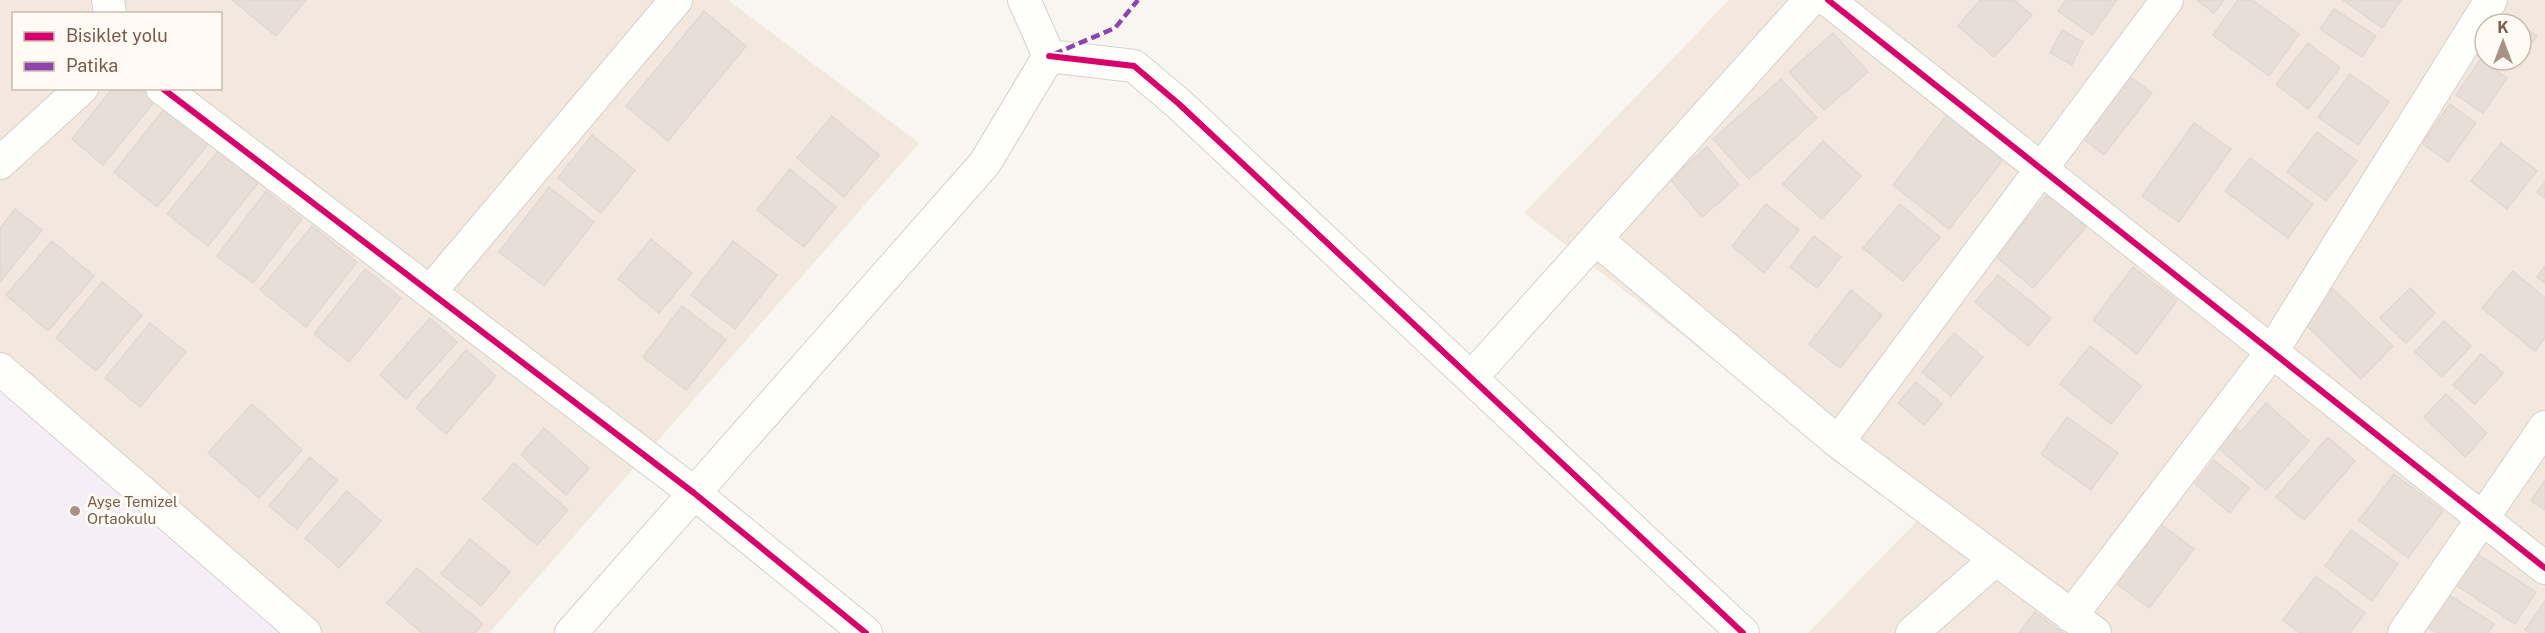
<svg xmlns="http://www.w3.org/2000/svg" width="2545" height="633" viewBox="0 0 2545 633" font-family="'Public Sans',sans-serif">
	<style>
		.residential { fill: #f2e8de; fill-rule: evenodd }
		.education { fill: #f6eef6 }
		.building { fill: #e6ded7; stroke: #e2d8d2; stroke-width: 1.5 }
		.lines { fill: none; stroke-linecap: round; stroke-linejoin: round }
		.street-casing { stroke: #d7d1cb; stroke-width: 34 }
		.street { stroke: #fefefd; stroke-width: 32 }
		.quiet { stroke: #8e44ad; stroke-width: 4.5; stroke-dasharray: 9 4.5; stroke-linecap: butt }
		.cycleway-casing { stroke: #fffaf3; stroke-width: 10 }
		.cycleway { stroke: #d6006c; stroke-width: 6 }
		.poi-dot { fill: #a69286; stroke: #fffaf3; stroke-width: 2 }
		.labels { text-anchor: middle; stroke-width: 6; stroke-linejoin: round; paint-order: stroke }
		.poi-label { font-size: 15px; fill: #7a5c4d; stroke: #fffaf3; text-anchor: start }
	</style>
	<rect width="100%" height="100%" fill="#f9f5f0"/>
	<path class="residential" d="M0,0H728L919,143L489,633H0ZM14,14H220V88H14Z
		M1729,0H2545V633H1808L1920,518L1524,213ZM2485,24H2521V60H2485Z"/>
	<path class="education" d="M0,389L300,633H0Z"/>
	<path class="building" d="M232,0H306L276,36Z
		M1980,0H2014L2032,15L1994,57L1958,26Z
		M2066,0H2117L2092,35L2058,11Z
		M2197,0H2224L2214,13Z
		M2238,0H2252L2299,34L2269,76L2213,35Z
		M2343,0H2401L2382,28Z
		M2334,9L2376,36L2362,57L2320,29Z
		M704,11L746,46L668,141L626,106Z
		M2521,25L2537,36L2521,58Z
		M2062,30L2083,42L2072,65L2050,53Z
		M1833,33L1868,72L1824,110L1789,72Z
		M2308,43L2340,68L2308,109L2276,84Z
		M2480,60L2507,78L2483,113L2456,95Z
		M2500,60H2519L2513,69Z
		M2121,70L2152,93L2104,155L2073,131Z
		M2350,74L2389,102L2358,145L2318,117Z
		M1781,79L1817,118L1749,179L1713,139Z
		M113,88H140L155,101L103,165L72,139Z
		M2450,104L2476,123L2448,162L2422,143Z
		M164,109L208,144L157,207L114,172Z
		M1950,111L2007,155L1949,229L1893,185Z
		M832,116L879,155L844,197L797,158Z
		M2194,123L2231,149L2179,222L2142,196Z
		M2317,132L2357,161L2326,201L2287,172Z
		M592,135L635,170L601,213L558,178Z
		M1823,141L1861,176L1822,219L1783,184Z
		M2501,143L2537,171L2507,209L2471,181Z
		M1707,147L1739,185L1702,217L1670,179Z
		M218,151L258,183L208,246L167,214Z
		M2250,158L2313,204L2288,238L2225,191Z
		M790,169L836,207L804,247L757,210Z
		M2545,182V198L2537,192Z
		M549,187L594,222L544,286L499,252Z
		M266,191L302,219L253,283L217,256Z
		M2048,194L2086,227L2033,288L1995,256Z
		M1766,204L1799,230L1764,273L1732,246Z
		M1900,204L1940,237L1903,281L1863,248Z
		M15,209L42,230L0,282V228Z
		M312,226L357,262L306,327L260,290Z
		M1814,236L1841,257L1817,288L1790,267Z
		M651,239L692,273L659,313L618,279Z
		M52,241L94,276L48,331L6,295Z
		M733,241L777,275L735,329L691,295Z
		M2545,266V283L2537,277Z
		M2133,267L2177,301L2137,354L2093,320Z
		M365,269L401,298L349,362L314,334Z
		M2513,271L2545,298V338L2535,351L2482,308Z
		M1998,275L2051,318L2028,346L1975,302Z
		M102,282L142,315L96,371L56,338Z
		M2332,288L2393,346L2361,379L2301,320Z
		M2410,288L2435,313L2406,343L2380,318Z
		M1851,290L1882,315L1840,368L1809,344Z
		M682,306L726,340L686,390L643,357Z
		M430,318L457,342L406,399L380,375Z
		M2444,321L2471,346L2442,377L2415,352Z
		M150,323L186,352L140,407L105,378Z
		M1954,333L1983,357L1951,396L1922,372Z
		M2090,346L2141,386L2111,424L2060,384Z
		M466,350L496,376L446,434L416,408Z
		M2481,354L2503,373L2475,404L2453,385Z
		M1916,382L1942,404L1924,425L1898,403Z
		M2446,394L2487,433L2465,457L2424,417Z
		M2266,403L2309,441L2266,490L2215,445L2233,424L2241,432Z
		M252,404L302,450L259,498L208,453Z
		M2067,417L2118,453L2091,490L2041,454Z
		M544,428L589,468L566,495L521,455Z
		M2328,437L2355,461L2304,520L2276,497Z
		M310,457L337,480L297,529L269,506Z
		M2214,460L2249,488L2230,513L2195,484Z
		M514,463L568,510L537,545L483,499Z
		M2394,474L2443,511L2408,558L2359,520Z
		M2545,480V510L2531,501Z
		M347,491L381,521L339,568L305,538Z
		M2157,521L2194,549L2149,608L2113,581Z
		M2351,530L2398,564L2372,601L2325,566Z
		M470,539L510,572L481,606L441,574Z
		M2471,550L2536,592L2515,624L2450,581Z
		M417,568L483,624L475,633H422L387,603Z
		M2316,576L2365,613L2350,633H2300L2283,620Z
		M2443,591L2494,624L2488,633H2437L2422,624Z
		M2545,601V633H2530L2525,630Z
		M2035,612L2063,633H2019Z"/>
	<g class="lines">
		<g class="street-casing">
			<path id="street" d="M108,0L110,14
				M1828,0L2545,568
				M1049,56L1134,66L1179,104L1743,633
				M162,88L694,493L866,633
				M0,163L82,88
				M1596,239L1838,442L2095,633
				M430,292L676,0
				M0,369L305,633
				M1471,378L1810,0
				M1838,442L2167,0
				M2071,616L2271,353L2491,0
				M571,633L985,163L1049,56L1024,0
				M1912,633L1995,560
				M2404,633L2545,427"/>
		</g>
		<use href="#street" class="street"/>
		<path class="quiet" d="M1054,54L1115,28L1138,0"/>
		<g class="cycleway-casing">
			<path id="cycleway" d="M1828,0L2545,568
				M1049,56L1134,66L1179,104L1743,633
				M162,88L694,493L866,633"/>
		</g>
		<use href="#cycleway" class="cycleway"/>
	</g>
	<circle class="poi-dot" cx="75" cy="511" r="6"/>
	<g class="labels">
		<g class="poi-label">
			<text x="87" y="507">Ayşe Temizel<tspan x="87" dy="17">Ortaokulu</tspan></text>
		</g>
	</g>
	<rect x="12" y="12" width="210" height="78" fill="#fffaf3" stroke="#cabbb1" stroke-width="1.5"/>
	<rect x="24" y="32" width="30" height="9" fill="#d6006c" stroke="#cabbb1" stroke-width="1.5"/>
	<text x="66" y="42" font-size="18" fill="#7a5c4d">Bisiklet yolu</text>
	<rect x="24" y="62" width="30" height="9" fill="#8e44ad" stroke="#cabbb1" stroke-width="1.5"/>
	<text x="66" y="72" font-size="18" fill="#7a5c4d">Patika</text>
	<g transform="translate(2503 42)"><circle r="28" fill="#fffaf3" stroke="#cabbb1" stroke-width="1.5"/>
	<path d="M0-4.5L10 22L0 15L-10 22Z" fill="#a69286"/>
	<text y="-9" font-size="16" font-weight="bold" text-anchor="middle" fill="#7a5c4d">K</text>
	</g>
</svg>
